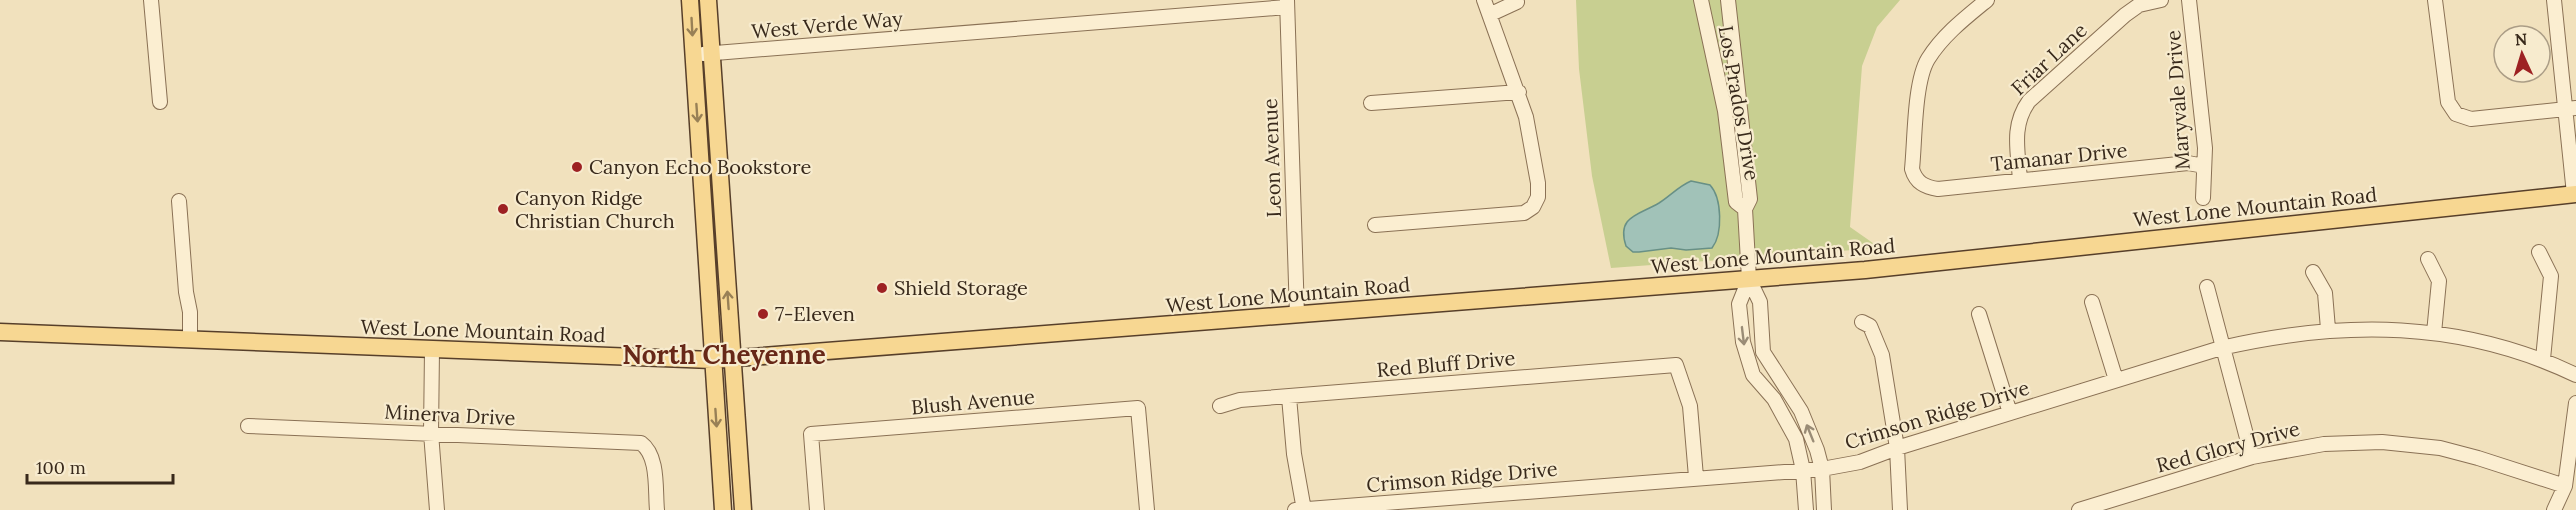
<svg xmlns="http://www.w3.org/2000/svg" width="2576" height="510" viewBox="0 0 2576 510" font-family="Lora,serif">
	<style>
		.green { fill: #c8cf91 }
		.water { fill: #a1c2b8; stroke: #689086; stroke-width: 1.5 }
		.lines { fill: none; stroke-linecap: round; stroke-linejoin: round }
		.minor-casing { stroke: #8a7155; stroke-width: 16 }
		.major-casing { stroke: #573f2a; stroke-width: 19 }
		.minor { stroke: #fbeed1; stroke-width: 14 }
		.major { stroke: #f7d792; stroke-width: 16 }
		.oneway { stroke: #988056 }
		.oneway2 { stroke: #9a8c76 }
		.poi-dot { fill: #9d2123; stroke: #f7ebce; stroke-width: 2 }
		.labels { text-anchor: middle; stroke-width: 4.5; stroke-linejoin: round; paint-order: stroke }
		.street-label { font-size: 20px; fill: #38291b; stroke: #f7ebce }
		.poi-label { font-size: 20px; fill: #38291b; stroke: #f7ebce; text-anchor: start }
		.district-label { font-size: 26px; font-weight: bold; fill: #672818; stroke: #f7ebce }
	</style>
	<rect width="100%" height="100%" fill="#f1e1bd"/>
	<path class="green" d="M1576,0H1900L1877,27L1862,66L1850,227L1880,248L1611,268L1592,176L1579,69Z"/>
	<path class="water" d="M1691,181L1710,185C1722,198 1723,234 1712,248L1686,250L1671,248L1639,252H1633L1626,246C1616,216 1639,215 1659,203C1670,196 1679,186 1691,181Z"/>
	<g class="lines">
		<g class="minor-casing">
			<path id="minor" d="M151,0L160,102
				M1287,0L1297,315
				M1701,0L1725,111L1736,202L1745,209
				M1728,0L1750,199L1745,209L1749,279L1760,302L1763,352L1801,411L1817,450L1822,469L1824,510
				M1987,0C1965,18 1943,35 1928,59C1914,82 1915,141 1912,169C1916,183 1925,187 1938,189L2188,163L2204,166
				M2189,0L2205,148L2203,198
				M2435,0L2448,102L2456,114L2471,119L2576,108
				M2554,0L2574,194
				M1491,14L1517,2
				M703,54L1287,7
				M1371,103L1519,92
				M2020,180C2018,151 2011,126 2029,101L2125,15L2139,5L2161,0
				M179,201L186,292L190,312V340
				M1375,225L1524,213L1533,207L1538,197V183L1526,117L1484,0
				M2539,252L2551,276L2543,359
				M2428,259L2439,281L2434,333
				M2313,272L2325,293L2328,329
				M1749,279L1739,304L1743,342L1753,375L1774,399L1796,439L1803,470L1806,510
				M2207,287L2252,457
				M2092,302L2116,380
				M1979,314L2010,413
				M1862,322L1870,326L1882,355L1897,448L1900,510
				M432,350L431,433L437,510
				M1289,397L1294,454L1304,510
				M1220,406L1240,400L1676,365L1690,406L1696,477
				M248,426L641,443C659,456 655,490 657,510
				M817,510L811,434L1138,408L1147,510
				M1295,510L1822,469L1860,462L1897,448L2221,348C2343,320 2461,320 2576,375
				M2079,510L2252,457L2324,444L2382,442L2440,448L2478,458L2565,486
				M2554,510L2565,486L2576,403"/>
		</g>
		<g class="major-casing">
			<path id="major" d="M690,0L723,510
				M708,0L743,510
				M0,332L712,360L1865,270L2576,194"/>
		</g>
		<use href="#minor" class="minor"/>
		<use href="#major" class="major"/>
	</g>
	<defs><path id="oneway-shaft" d="M-6 0H5M1.5-3L5.5 0L1.5 3" fill="none" stroke-width="1.6" stroke-linecap="round" stroke-linejoin="round" transform="scale(1.5)"/></defs>
	<g class="oneway">
		<use href="#oneway-shaft" transform="translate(692 27) rotate(87)"/>
		<use href="#oneway-shaft" transform="translate(697 113) rotate(86)"/>
		<use href="#oneway-shaft" transform="translate(728 300) rotate(-94)"/>
		<use href="#oneway-shaft" transform="translate(716 418) rotate(86)"/>
	</g>
	<g class="oneway2">
		<use href="#oneway-shaft" transform="translate(1743 336) rotate(83)"/>
		<use href="#oneway-shaft" transform="translate(1810 433) rotate(-112)"/>
	</g>
	<g class="poi-dot">
		<circle cx="577" cy="167" r="6"/>
		<circle cx="503" cy="209" r="6"/>
		<circle cx="882" cy="288" r="6"/>
		<circle cx="763" cy="314" r="6"/>
	</g>
	<g class="labels">
		<g class="street-label">
			<text transform="translate(827 25) rotate(-5)" y="7">West Verde Way</text>
			<text transform="translate(2049 59) rotate(-43)" y="7">Friar Lane</text>
			<text transform="translate(2178 100) rotate(-94)" y="7">Maryvale Drive</text>
			<text transform="translate(1739 103) rotate(80)" y="7">Los Prados Drive</text>
			<text transform="translate(2059 157) rotate(-6)" y="7">Tamanar Drive</text>
			<text transform="translate(1272 158) rotate(-92)" y="7">Leon Avenue</text>
			<text transform="translate(2255 207) rotate(-6)" y="7">West Lone Mountain Road</text>
			<text transform="translate(1773 256) rotate(-5)" y="7">West Lone Mountain Road</text>
			<text transform="translate(1288 295) rotate(-5)" y="7">West Lone Mountain Road</text>
			<text transform="translate(483 331) rotate(2)" y="7">West Lone Mountain Road</text>
			<text transform="translate(1446 364) rotate(-5)" y="7">Red Bluff Drive</text>
			<text transform="translate(973 402) rotate(-5)" y="7">Blush Avenue</text>
			<text transform="translate(450 415) rotate(3)" y="7">Minerva Drive</text>
			<text transform="translate(1937 415) rotate(-17)" y="7">Crimson Ridge Drive</text>
			<text transform="translate(2228 447) rotate(-15)" y="7">Red Glory Drive</text>
			<text transform="translate(1462 477) rotate(-5)" y="7">Crimson Ridge Drive</text>
		</g>
		<g class="poi-label">
			<text x="589" y="174">Canyon Echo Bookstore</text>
			<text x="515" y="205">Canyon Ridge<tspan x="515" dy="23">Christian Church</tspan></text>
			<text x="894" y="295">Shield Storage</text>
			<text x="775" y="321">7-Eleven</text>
		</g>
		<g class="district-label">
			<text x="724" y="364">North Cheyenne</text>
		</g>
	</g>
	<g transform="translate(2522 54) rotate(356)"><circle r="28" fill="#f7ebce" stroke="#ab9d86" stroke-width="1.5"/>
	<path d="M0-4.5L10 22L0 15L-10 22Z" fill="#9d2123"/>
	<text y="-9" font-size="16" font-weight="bold" text-anchor="middle" fill="#38291b">N</text>
	</g>
	<path d="M27 474v9h146v-9" fill="none" stroke="#38291b" stroke-width="3"/>
	<text x="36" y="474" font-size="18" fill="#38291b" stroke="#f7ebce" stroke-width="4.5" paint-order="stroke">100 m</text>
</svg>
